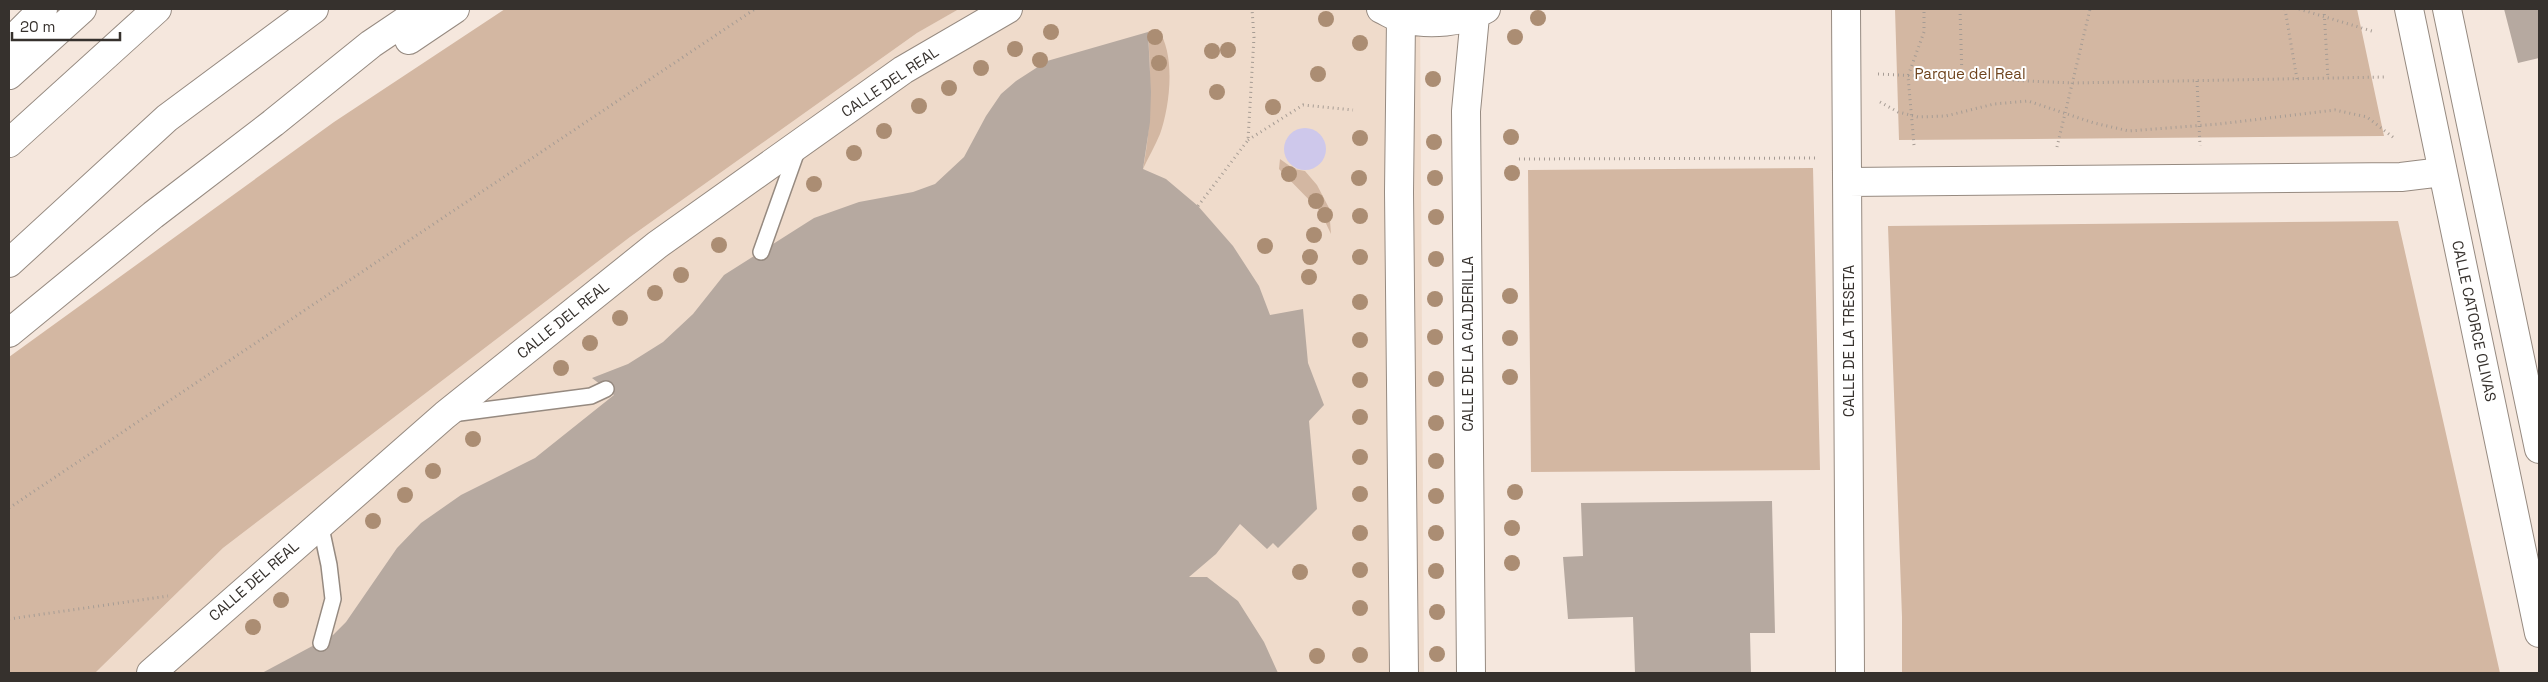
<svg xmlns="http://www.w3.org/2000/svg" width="2548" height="682" viewBox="0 0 2548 682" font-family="'Space Grotesk',sans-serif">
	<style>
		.built { fill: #efdbcb }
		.green { fill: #d3b7a2 }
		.water { fill: #cec8eb }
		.building { fill: #b6a9a0 }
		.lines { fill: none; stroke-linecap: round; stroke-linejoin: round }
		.lane-casing { stroke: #968a80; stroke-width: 18 }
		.street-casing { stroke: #968a80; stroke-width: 30 }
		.secondary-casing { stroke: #968a80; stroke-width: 30 }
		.highway-casing { stroke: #968a80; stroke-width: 30 }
		.path { stroke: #a69c94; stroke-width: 3; stroke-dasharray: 1 4; stroke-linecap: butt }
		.lane { stroke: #fff; stroke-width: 15 }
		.street { stroke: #fff; stroke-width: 28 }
		.secondary { stroke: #fff; stroke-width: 28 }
		.highway { stroke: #fff; stroke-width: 28 }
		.tree { fill: #ab8d73 }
		.labels { text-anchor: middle; stroke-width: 4; stroke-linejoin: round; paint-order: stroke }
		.park-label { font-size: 15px; fill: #6e431d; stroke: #fff }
		.street-label { font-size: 15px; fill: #36312d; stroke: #fff }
	</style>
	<rect width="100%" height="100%" fill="#f5e7dd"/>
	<path class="built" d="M959,9H1420L1424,673H95L223,548L630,237L917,33Z"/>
	<path class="green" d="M505,9H959L917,33L630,237L223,548L95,673H9V357L334,122Z
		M1895,9H2357L2384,136L1899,140Z
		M1158,29C1176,55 1170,106 1160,134C1155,146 1148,158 1143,169C1152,123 1151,79 1148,32Z
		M1280,159L1294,169L1305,171L1317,185L1329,208L1331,234L1320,211L1279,169Z
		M1813,168L1820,470L1531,472L1528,170Z
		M2398,221L2500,673H1902V617L1888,226Z"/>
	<path class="water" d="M1284 149a21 21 0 1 1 42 0a21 21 0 1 1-42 0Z"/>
	<path class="building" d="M2504,9H2539V58L2518,63Z
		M1148,32L1151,92L1150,122L1143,169L1166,179L1198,206L1233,246L1259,286L1270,315L1303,309L1308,363L1324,405L1309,421L1317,509L1278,548L1273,543L1267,549L1240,524L1216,554L1189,577H1207L1238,601L1264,642L1278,673H262L333,635L346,622L397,548L421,523L461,495L535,458L614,395L592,378L628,364L663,342L693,314L724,275L814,218L859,202L913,192L935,184L964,157L986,116L1001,94L1016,81L1047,61Z
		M1772,501L1775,633H1750L1751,673H1635L1633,617L1568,619L1563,557L1583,556L1581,503Z"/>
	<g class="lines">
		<g class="lane-casing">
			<path id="lane" d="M761,252L798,148
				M452,414L591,396L606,389
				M320,523L329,565L333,599L321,643"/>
		</g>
		<g class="street-casing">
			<path id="street" d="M1846,9L1850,673
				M2409,9L2539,633
				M2447,9L2539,449
				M1848,182L2401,177L2442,172"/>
		</g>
		<g class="secondary-casing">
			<path id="secondary" d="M1381,9C1388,12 1395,17 1403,19C1429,25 1463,23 1486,9
				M1401,19L1399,192L1404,673
				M151,673L445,415L657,245L903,70L1008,9
				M1471,673L1466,111L1475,16"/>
		</g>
		<g class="highway-casing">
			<path id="highway" d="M409,40L455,9
				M9,43L43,9
				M9,75L82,9
				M9,143L157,9
				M9,263L167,118L314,9
				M9,333L153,215L273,123L371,44L423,9"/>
		</g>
		<path class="path" d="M1960,9L1962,78
			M2285,9L2297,79
			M2299,9L2375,32
			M2324,9L2328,79
			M1878,74L2072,83L2385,77
			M2197,81L2200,146
			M1880,102L1898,112L1918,117L1946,116L1994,104L2028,101L2094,123L2129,131L2219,124L2335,110L2367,117L2394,138
			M1248,140L1303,105L1353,110
			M1914,145L1908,76L1924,32V9
			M2057,147L2090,9
			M1519,159L1815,158
			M1198,206L1248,140L1254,37L1252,9
			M9,508L755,9
			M9,619L168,596"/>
		<use href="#lane" class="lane"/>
		<use href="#street" class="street"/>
		<use href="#secondary" class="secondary"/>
		<use href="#highway" class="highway"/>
	</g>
	<g class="tree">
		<circle cx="1538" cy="18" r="8"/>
		<circle cx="1326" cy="19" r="8"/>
		<circle cx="1051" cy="32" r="8"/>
		<circle cx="1155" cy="37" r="8"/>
		<circle cx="1515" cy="37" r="8"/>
		<circle cx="1360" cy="43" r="8"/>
		<circle cx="1015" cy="49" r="8"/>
		<circle cx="1228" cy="50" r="8"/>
		<circle cx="1212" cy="51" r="8"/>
		<circle cx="1040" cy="60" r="8"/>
		<circle cx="1159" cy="63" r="8"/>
		<circle cx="981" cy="68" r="8"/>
		<circle cx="1318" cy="74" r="8"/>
		<circle cx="1433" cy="79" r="8"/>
		<circle cx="949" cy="88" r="8"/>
		<circle cx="1217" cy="92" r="8"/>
		<circle cx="919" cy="106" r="8"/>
		<circle cx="1273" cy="107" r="8"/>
		<circle cx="884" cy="131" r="8"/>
		<circle cx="1511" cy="137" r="8"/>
		<circle cx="1360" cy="138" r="8"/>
		<circle cx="1434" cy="142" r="8"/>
		<circle cx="854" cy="153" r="8"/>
		<circle cx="1512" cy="173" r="8"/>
		<circle cx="1289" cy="174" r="8"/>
		<circle cx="1359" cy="178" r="8"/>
		<circle cx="1435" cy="178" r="8"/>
		<circle cx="814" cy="184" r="8"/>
		<circle cx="1316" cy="201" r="8"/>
		<circle cx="1325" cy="215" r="8"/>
		<circle cx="1360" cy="216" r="8"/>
		<circle cx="1436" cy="217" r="8"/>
		<circle cx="1314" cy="235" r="8"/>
		<circle cx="719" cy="245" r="8"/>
		<circle cx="1265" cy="246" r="8"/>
		<circle cx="1310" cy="257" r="8"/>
		<circle cx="1360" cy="257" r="8"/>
		<circle cx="1436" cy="259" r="8"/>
		<circle cx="681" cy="275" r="8"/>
		<circle cx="1309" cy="277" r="8"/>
		<circle cx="655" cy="293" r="8"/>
		<circle cx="1510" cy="296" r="8"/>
		<circle cx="1435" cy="299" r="8"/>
		<circle cx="1360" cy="302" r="8"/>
		<circle cx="620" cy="318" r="8"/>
		<circle cx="1435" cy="337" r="8"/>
		<circle cx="1510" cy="338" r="8"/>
		<circle cx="1360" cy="340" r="8"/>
		<circle cx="590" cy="343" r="8"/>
		<circle cx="561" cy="368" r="8"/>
		<circle cx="1510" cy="377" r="8"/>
		<circle cx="1436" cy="379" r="8"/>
		<circle cx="1360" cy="380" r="8"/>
		<circle cx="1360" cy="417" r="8"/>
		<circle cx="1436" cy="423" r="8"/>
		<circle cx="473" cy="439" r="8"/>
		<circle cx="1360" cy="457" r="8"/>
		<circle cx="1436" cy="461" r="8"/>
		<circle cx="433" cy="471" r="8"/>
		<circle cx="1515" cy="492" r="8"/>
		<circle cx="1360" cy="494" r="8"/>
		<circle cx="405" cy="495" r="8"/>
		<circle cx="1436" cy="496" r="8"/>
		<circle cx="373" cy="521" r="8"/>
		<circle cx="1512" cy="528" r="8"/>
		<circle cx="1360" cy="533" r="8"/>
		<circle cx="1436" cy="533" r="8"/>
		<circle cx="1512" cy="563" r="8"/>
		<circle cx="1360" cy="570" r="8"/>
		<circle cx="1436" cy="571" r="8"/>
		<circle cx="1300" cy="572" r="8"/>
		<circle cx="281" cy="600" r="8"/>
		<circle cx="1360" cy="608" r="8"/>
		<circle cx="1437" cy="612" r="8"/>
		<circle cx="253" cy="627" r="8"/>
		<circle cx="1437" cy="654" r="8"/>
		<circle cx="1360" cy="655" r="8"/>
		<circle cx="1317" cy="656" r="8"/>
	</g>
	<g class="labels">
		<g class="park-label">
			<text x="1970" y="79">Parque del Real</text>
		</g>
		<g class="street-label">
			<text transform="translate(890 82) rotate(-34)" y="5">CALLE DEL REAL</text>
			<text transform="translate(563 320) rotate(-39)" y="5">CALLE DEL REAL</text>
			<text transform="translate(2474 321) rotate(78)" y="5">CALLE CATORCE OLIVAS</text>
			<text transform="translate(1849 341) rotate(-90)" y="5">CALLE DE LA TRESETA</text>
			<text transform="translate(1468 344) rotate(-90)" y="5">CALLE DE LA CALDERILLA</text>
			<text transform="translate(254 581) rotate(-41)" y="5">CALLE DEL REAL</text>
		</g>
	</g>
	<rect width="2548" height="682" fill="none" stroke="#36312d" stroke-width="20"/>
	<path d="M12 32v8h108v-8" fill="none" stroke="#36312d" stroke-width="2.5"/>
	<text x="20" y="32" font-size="15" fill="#36312d" stroke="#ffffff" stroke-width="4" paint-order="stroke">20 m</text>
</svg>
